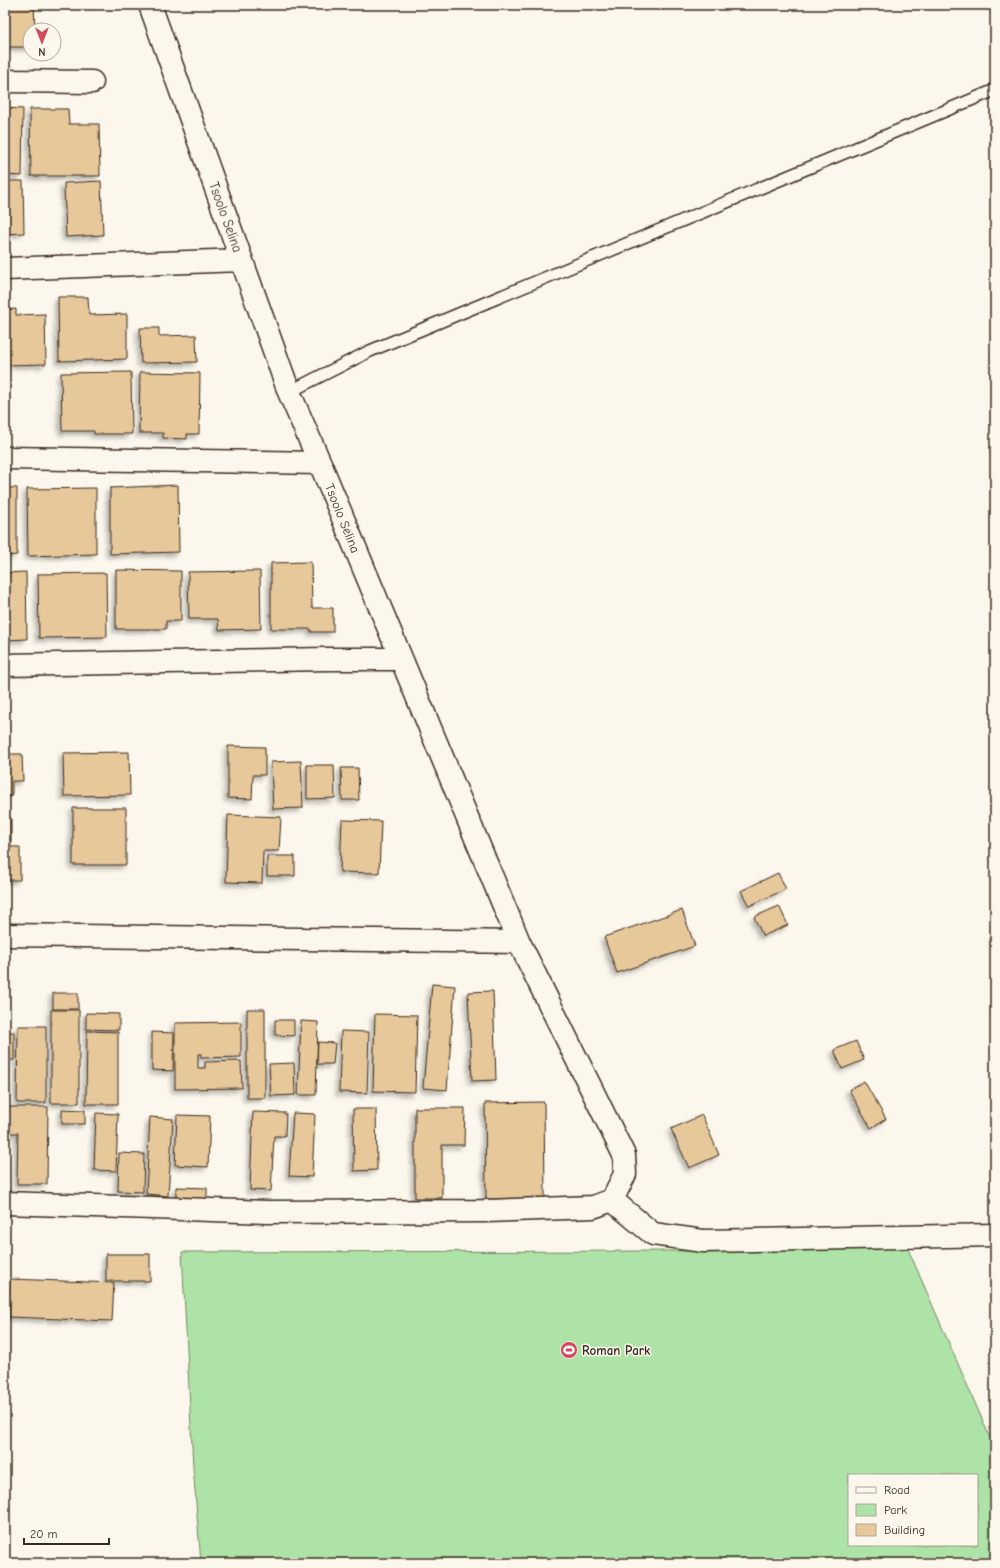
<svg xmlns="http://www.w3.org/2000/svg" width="1000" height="1568" viewBox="0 0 1000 1568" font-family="'Comic Neue',sans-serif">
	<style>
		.green { fill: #ade3a6; stroke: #748662; fill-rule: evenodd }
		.building { fill: #e7c89a; stroke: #3b2a1e; filter: url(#shadow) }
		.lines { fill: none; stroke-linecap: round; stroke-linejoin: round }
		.service-casing { stroke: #3b2a1e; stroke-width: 14 }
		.minor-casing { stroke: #3b2a1e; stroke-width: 25 }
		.service { stroke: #fbf7ec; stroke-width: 11 }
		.minor { stroke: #fbf7ec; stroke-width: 22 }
		.labels { text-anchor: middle; stroke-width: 3; stroke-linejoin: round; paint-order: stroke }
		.street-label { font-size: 13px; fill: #3b2a1e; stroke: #fbf7ec }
		.poi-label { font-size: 13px; font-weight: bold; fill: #3b2a1e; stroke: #fbf7ec; text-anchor: start }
	</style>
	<defs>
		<filter id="shadow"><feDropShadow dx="-3.5" dy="3.5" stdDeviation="2" flood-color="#0004"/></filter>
	</defs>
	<rect width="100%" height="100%" fill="#fbf7ec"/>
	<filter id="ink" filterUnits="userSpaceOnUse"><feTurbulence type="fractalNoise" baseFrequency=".025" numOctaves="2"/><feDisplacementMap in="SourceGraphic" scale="8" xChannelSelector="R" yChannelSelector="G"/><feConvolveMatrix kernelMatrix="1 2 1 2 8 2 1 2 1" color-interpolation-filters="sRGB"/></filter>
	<g filter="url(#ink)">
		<path class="green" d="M905,1242L995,1449V1563H201L193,1466L182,1252L687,1251ZM849,1475H977V1545H849Z"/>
		<path class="building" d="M5,5H34L35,30H30V47H5Z
			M5,108L23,109L22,176L5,175Z
			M30,109H68L69,124H99L100,176H31Z
			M5,181H23L24,233L5,234Z
			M101,181L103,235L66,237L64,183Z
			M58,297H88L89,315L127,314V359L59,361Z
			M16,309V315L45,314L46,364L5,365V310Z
			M140,328H159V336L196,335L197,362L141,363Z
			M131,372L132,434H94V431H62L61,373Z
			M140,372L200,373L199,434H187V439L163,438V433H139Z
			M178,485L179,552L110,554V488Z
			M5,488H17V555L5,556Z
			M96,488V554L28,556L27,489Z
			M311,562L312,608H333V632H311V629H271V563Z
			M116,570L181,571V621H166V629H116Z
			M260,571L261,629L219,630L218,619H189L188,572Z
			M26,572L27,639L5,640V573Z
			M106,573L107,637L39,638L38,574Z
			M228,746L265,747V775H253L252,799L228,798Z
			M129,752L130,795L64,796L63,753Z
			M5,754H22L23,781H12V796H5Z
			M301,761L303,808L273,809L271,762Z
			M307,765H334L335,798L307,799Z
			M341,768H358L359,800H342Z
			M73,808H126V865H73Z
			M228,815L281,817L279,851H263L262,883L226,882Z
			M5,818H11V847H20V880H5Z
			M342,820L381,821L379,873L340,872Z
			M267,856H295V876H267Z
			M778,873L786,889L749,906L741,891Z
			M779,906L788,925L763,936L754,917Z
			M682,910L695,946L617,973L604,937Z
			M432,984L455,986L447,1090L423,1088Z
			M493,991L496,1080L472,1081L468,992Z
			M53,993H78V1009H53Z
			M247,1009H265V1098H247Z
			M51,1010H79V1103H51Z
			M86,1013L119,1014V1030L86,1029Z
			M375,1014L417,1015L415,1092L373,1091Z
			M275,1020H294V1036L275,1035Z
			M301,1021L318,1022L316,1095H298Z
			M241,1022V1057L201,1058V1054H198V1068H205V1062L241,1061L242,1088L175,1089V1023Z
			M18,1026H46V1103H17Z
			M87,1031L118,1032V1104H86Z
			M341,1031L369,1032L367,1093L339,1092Z
			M5,1032H14V1060H7V1087H5Z
			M152,1032L174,1033L173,1071L152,1070Z
			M856,1041L864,1060L842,1069L834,1050Z
			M318,1042L335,1043L333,1064H317Z
			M294,1063L295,1095L271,1096L269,1064Z
			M864,1081L886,1119L871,1128L849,1090Z
			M544,1102L545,1199H486L485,1103Z
			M5,1107H48L47,1184H17L18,1133H5Z
			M415,1108H465L464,1145H442V1198H415Z
			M62,1109L85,1110V1124H62Z
			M353,1109H376L377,1170L354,1171Z
			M253,1112L286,1113L285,1136H274L271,1191L250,1190Z
			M96,1113L118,1114L116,1171L94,1170Z
			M293,1113L315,1114L312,1177L289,1176Z
			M177,1115L210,1116L208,1167L175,1165Z
			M702,1115L719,1155L689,1168L671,1129Z
			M150,1117L173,1119L168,1196L146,1194Z
			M119,1153L144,1154L143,1192L118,1191Z
			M5,1168H8L7,1193H5Z
			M176,1187L207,1188V1200H176Z
			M106,1254H150V1281H106Z
			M10,1279L114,1283L112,1321L9,1317Z"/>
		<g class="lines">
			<g class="service-casing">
				<path id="service" d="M289,392L370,351L995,90"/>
			</g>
			<g class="minor-casing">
				<path id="minor" d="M5,81L92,82
					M5,269L241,260
					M5,458L320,463
					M5,665L326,659H401
					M5,935L519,942
					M612,1200L653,1234L703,1241L995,1235
					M5,1203L267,1212L486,1211L593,1207L612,1200L625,1174L624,1155L519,942L320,463L289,392L150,5"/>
			</g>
			<use href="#service" class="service"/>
			<use href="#minor" class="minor"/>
		</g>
	</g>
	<defs>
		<g id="stadium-disc" transform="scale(0.9)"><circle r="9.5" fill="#d1495b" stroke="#fbf7ec"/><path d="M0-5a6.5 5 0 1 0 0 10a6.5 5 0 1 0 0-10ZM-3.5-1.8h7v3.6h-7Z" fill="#fff"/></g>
	</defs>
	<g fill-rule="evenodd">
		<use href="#stadium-disc" x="569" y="1350"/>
	</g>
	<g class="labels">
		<g class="street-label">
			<text transform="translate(226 217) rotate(70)" y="5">Tsoolo Selina</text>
			<text transform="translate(343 518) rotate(68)" y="5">Tsoolo Selina</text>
		</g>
		<g class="poi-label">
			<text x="582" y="1355">Roman Park</text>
		</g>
	</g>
	<rect width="1000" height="1568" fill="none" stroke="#fbf7ec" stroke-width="20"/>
	<rect x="10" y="10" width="980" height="1548" fill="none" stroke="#3b2a1e" stroke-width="1.5" filter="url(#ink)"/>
	<rect x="848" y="1474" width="130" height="72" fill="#fbf7ec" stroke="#aea59a"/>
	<rect x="856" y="1487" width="20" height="6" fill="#fbf7ec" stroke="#aea59a"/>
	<text x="884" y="1494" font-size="12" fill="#3b2a1e">Road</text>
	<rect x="856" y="1504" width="20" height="12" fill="#ade3a6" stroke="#aea59a"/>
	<text x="884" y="1514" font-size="12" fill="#3b2a1e">Park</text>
	<rect x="856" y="1524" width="20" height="12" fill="#e7c89a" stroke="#aea59a"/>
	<text x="884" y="1534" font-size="12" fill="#3b2a1e">Building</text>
	<g transform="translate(42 42) rotate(180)"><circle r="19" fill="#fbf7ec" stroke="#aea59a"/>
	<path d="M0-3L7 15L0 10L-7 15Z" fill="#d1495b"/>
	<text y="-6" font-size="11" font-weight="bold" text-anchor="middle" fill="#3b2a1e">N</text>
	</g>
	<path d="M24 1538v6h85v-6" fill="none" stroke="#3b2a1e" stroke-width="2"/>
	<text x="30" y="1538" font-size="12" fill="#3b2a1e" stroke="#fbf7ec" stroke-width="3" paint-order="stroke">20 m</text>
</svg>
